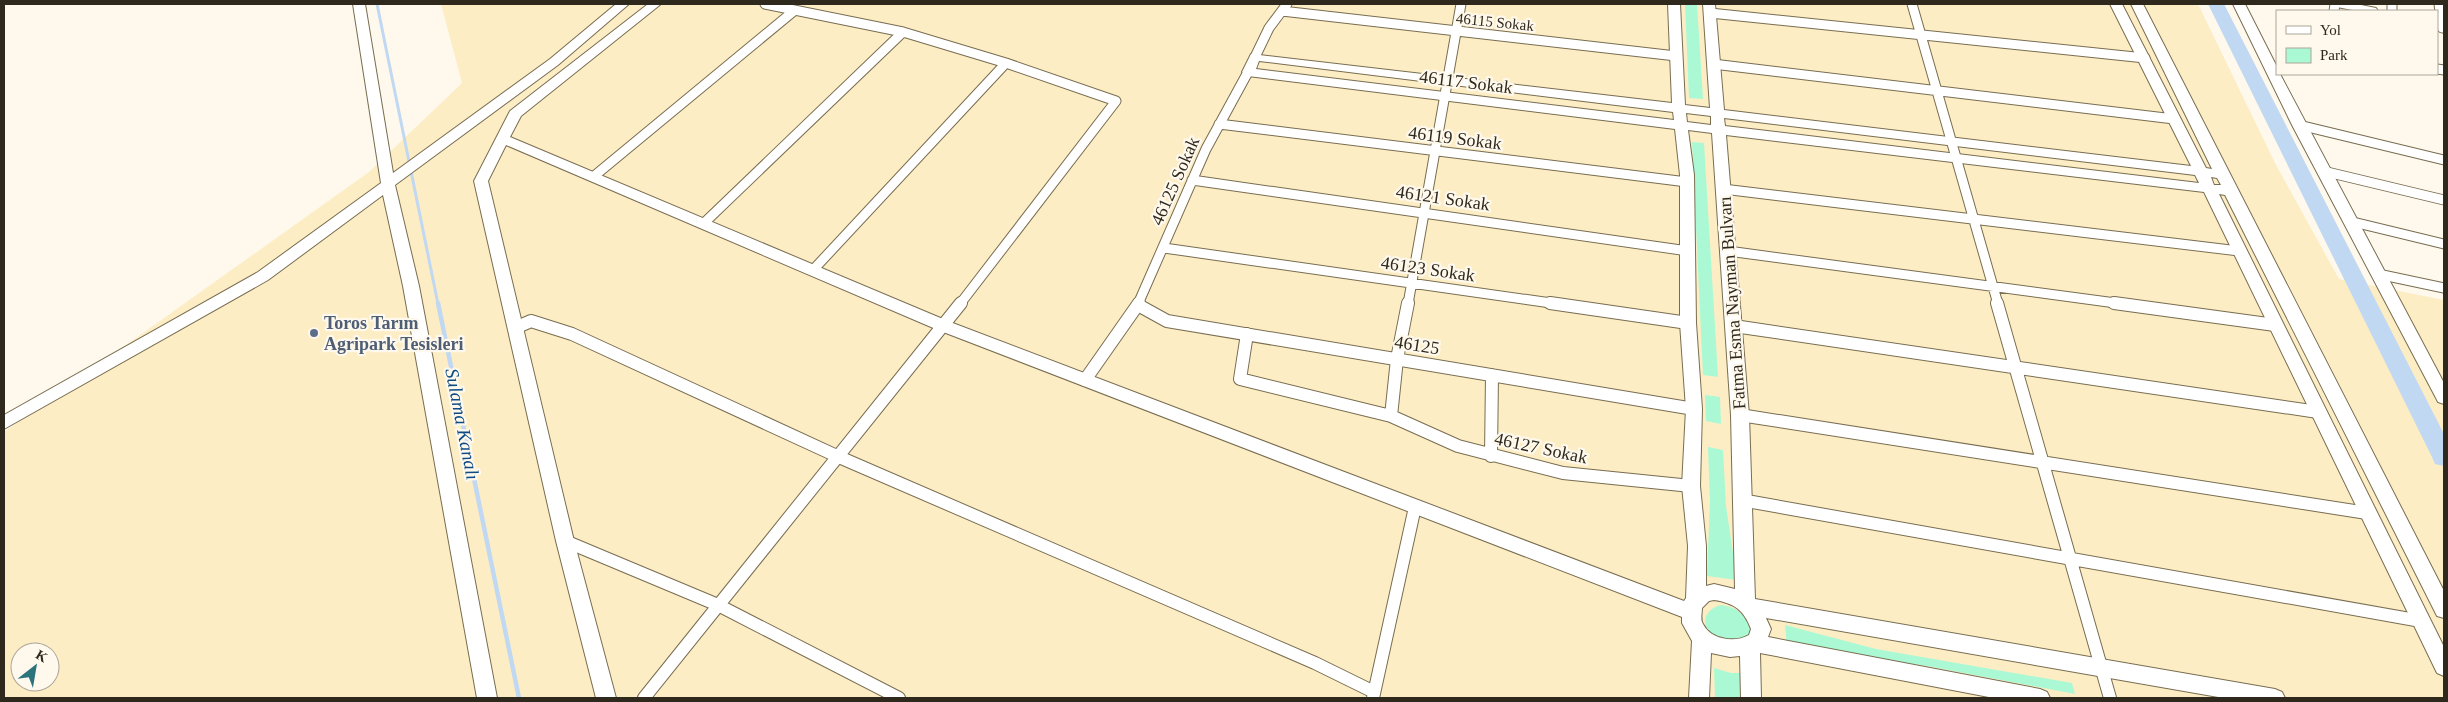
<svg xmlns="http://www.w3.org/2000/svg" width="2448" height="702" viewBox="0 0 2448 702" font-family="Georgia,serif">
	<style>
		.built { fill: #fdedc5; fill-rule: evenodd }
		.green { fill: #aaf9d4 }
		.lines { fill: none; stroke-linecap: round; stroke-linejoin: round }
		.stream-far1 { stroke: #c1d8f2; stroke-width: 3 }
		.stream { stroke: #c1d8f2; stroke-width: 4.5 }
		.river { fill: #c1d8f2; fill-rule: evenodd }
		.street-far1-casing { stroke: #786d50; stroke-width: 11 }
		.street-casing { stroke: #786d50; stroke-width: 14 }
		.secondary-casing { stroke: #786d50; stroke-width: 2 }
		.street-far1 { stroke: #fff; stroke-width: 9 }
		.street { stroke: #fff; stroke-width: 12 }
		.secondary { fill: #fff; fill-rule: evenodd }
		.service-dot { fill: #5c6f8a; stroke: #fef9ec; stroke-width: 2 }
		.labels { text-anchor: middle; stroke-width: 4.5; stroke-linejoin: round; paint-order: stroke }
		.far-street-label { font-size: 15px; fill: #2e291c; stroke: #fef9ec }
		.street-label { font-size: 18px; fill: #2e291c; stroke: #fef9ec }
		.service-label { font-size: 18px; font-weight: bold; fill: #4e5e75; stroke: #fef9ec; text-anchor: start }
		.water-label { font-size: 19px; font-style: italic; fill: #0e4b83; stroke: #fef9ec }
	</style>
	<rect width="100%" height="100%" fill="#fef9ec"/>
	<path class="built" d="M441,4H2198L2276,165L2339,279L2444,300V698H4V432L369,172L462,83ZM20,652H50V682H20Z"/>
	<path class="green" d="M1685,4H1697L1703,99L1689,98Z
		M1692,142L1704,143L1718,377L1703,375Z
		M1705,395L1720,397L1721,424L1706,421Z
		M1708,447L1723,450L1726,506L1737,580L1707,576L1710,502Z
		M1721,605C1736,607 1743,613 1751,626L1749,638L1737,643C1730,641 1719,640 1713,635C1699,624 1705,609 1721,605Z
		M1785,625L1876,649L2072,683L2075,694L1927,666L1787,647Z
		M1714,668L1731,673H1746L1744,698H1715Z"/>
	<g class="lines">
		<path class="stream-far1" d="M377,4L438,304"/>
		<path class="stream" d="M438,303L519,698"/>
		<path class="river" d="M2208,4H2224L2444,434V466L2435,464L2432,457Z"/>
		<g class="street-far1-casing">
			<path id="street-far1" d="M765,4L903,32
				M1912,4L1998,304
				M2392,4V11
				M2439,4L2442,28
				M1282,11L1676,56
				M2334,11L2335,4
				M1710,13L2145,58
				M1255,57L1269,28L1287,4
				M1713,64L2174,119
				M2437,69L2444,70
				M1219,124L1687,182
				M2299,125L2444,160
				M2323,171L2444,200
				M593,177L795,10
				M1192,180L1688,251
				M1723,189L2239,251
				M2349,221L2444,244
				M703,224L903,32L1006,63L813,270
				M1164,248L1558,304
				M1728,251L2123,304
				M2378,274L2444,288
				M960,304L1116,101L1006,63
				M1138,304L1206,149L1248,72
				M1408,304L1461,4"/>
		</g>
		<g class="street-casing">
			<path id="street" d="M1408,303L1397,359L1391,416L1458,446L1563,473L1691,486
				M1550,303L1688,323
				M1997,303L2110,698
				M2114,303L2275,325
				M1138,305L1167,321L1694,409
				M1734,326L2318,412
				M515,328L531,321L572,334L839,457L1315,663L1374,692
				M1247,334L1240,379L1391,416
				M1085,380L1139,303
				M1740,415L2367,513
				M1491,456L1492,375
				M1741,500L2421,621
				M565,541L718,605L899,698
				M644,698L961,303
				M1373,698L1415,507"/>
		</g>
		<g class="secondary-casing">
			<path id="secondary" d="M353,4H365L393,173L550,59L616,4H629L558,65L395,185L419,286L497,698H477L403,286L383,195L268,280L4,429V415L258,272L381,183Z
				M648,4H661L521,116L510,137L950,322L1684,601L1686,598L1688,546L1682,486L1686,409L1680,323V175L1675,129L1248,76L1242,72L1251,54L1672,103L1668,4H1680L1685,105L1710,108L1703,4H1715L1724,110L2191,166L2110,4H2122L2206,168L2212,169L2131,4H2143L2444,591V618L2437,616L2225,195L2219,194L2444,647V676L2437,673L2204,192L1726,135L1749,415L1755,599L2275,689L2282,692L2285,698H2224L1766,618L1771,629L1768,637L2040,689L2047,692L2050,698H1994L1760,653L1761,698H1741L1740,656L1730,657L1711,653L1709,698H1689L1692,641L1682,623V617L938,330L506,145L488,181L574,541L616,698H596L556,541L474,181L510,111ZM1259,61L1673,112L1674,120L1256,69ZM1686,113L1711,116V125L1687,122ZM1724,118L2195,175L2199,183L1725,126ZM1688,130L1712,133L1731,415L1735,589L1714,584L1706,586V546L1700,486L1702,409L1696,323L1694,175ZM2211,177L2217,178L2221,185H2214ZM1714,600C1734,603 1744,610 1751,629L1749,635C1735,643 1711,640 1703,624C1700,620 1702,613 1702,608L1709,601Z
				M2233,4H2245L2277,67V74H2280L2444,383V404L2438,402L2436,398L2292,125Z
				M2335,4H2356L2376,8L2378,11H2357L2337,7Z"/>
		</g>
		<use href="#street-far1" class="street-far1"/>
		<use href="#street" class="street"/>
		<use href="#secondary" class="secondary"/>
	</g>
	<circle class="service-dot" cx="314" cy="333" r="5"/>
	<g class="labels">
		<g class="far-street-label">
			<text transform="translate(1495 22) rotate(6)" y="5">46115 Sokak</text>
		</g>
		<g class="street-label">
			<text transform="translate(1466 82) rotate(7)" y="6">46117 Sokak</text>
			<text transform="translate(1455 138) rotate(7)" y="6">46119 Sokak</text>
			<text transform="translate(1175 181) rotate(-66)" y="6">46125 Sokak</text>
			<text transform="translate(1443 198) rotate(8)" y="6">46121 Sokak</text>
			<text transform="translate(1428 269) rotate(8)" y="6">46123 Sokak</text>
			<text transform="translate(1732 303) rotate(-94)" y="6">Fatma Esma Nayman Bulvarı</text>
			<text transform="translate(1417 345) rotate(9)" y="6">46125</text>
			<text transform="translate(1541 448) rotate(12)" y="6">46127 Sokak</text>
		</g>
		<g class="service-label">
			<text x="324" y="329">Toros Tarım<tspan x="324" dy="21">Agripark Tesisleri</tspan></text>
		</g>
		<g class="water-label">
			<text transform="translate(463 424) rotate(79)" y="7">Sulama Kanalı</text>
		</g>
	</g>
	<rect width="2448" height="702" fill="none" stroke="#2e291c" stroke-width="10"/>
	<rect x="2276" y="10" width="162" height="65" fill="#fef9ec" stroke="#aba699"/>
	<rect x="2286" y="26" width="25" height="8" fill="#ffffff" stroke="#aba699"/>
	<text x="2320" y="35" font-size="15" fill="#2e291c">Yol</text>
	<rect x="2286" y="48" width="25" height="15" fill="#aaf9d4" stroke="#aba699"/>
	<text x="2320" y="60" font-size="15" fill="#2e291c">Park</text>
	<g transform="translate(35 667) rotate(31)"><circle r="24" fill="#fef9ec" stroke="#aba699"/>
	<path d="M0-4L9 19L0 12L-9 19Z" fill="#2b747c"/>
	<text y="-8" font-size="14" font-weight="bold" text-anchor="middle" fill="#2e291c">K</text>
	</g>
</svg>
